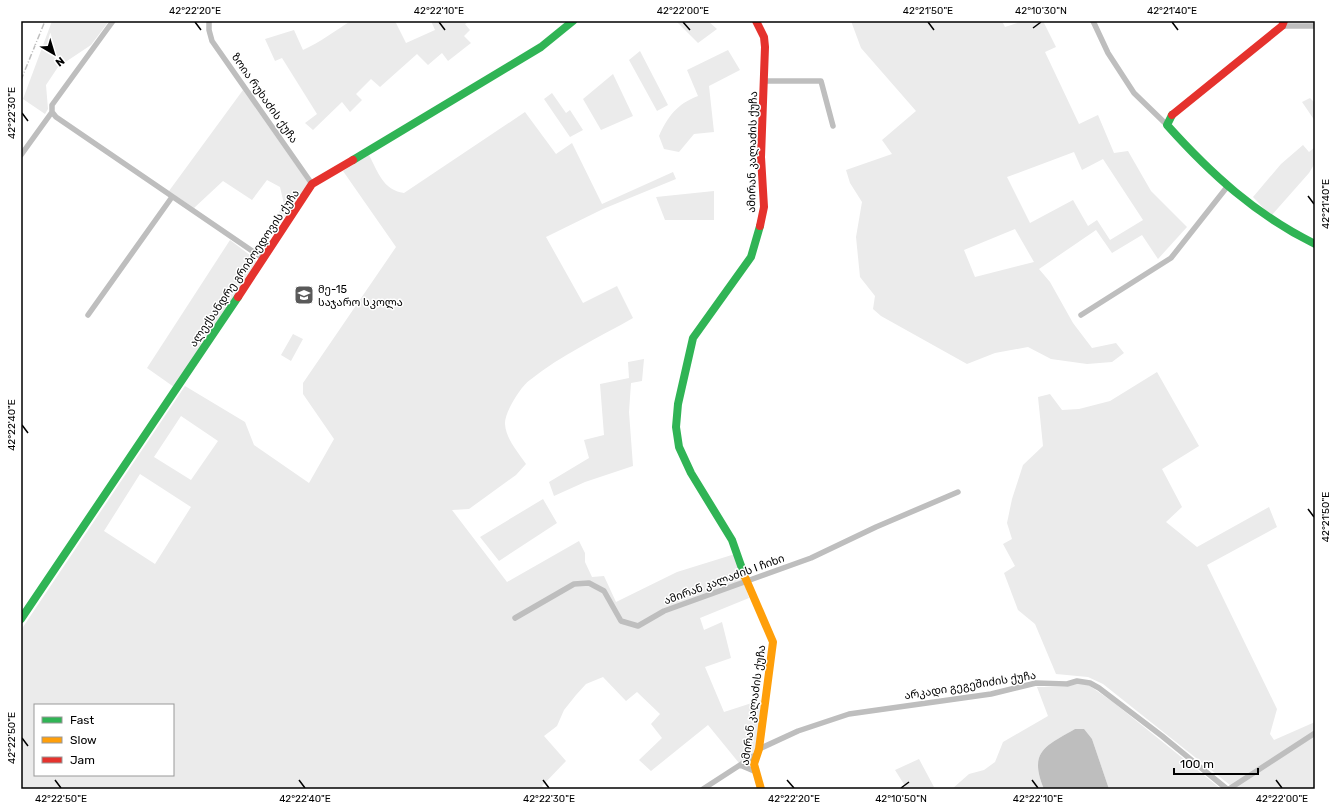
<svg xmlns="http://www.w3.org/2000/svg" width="1336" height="810" viewBox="0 0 1336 810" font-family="Rubik,'Noto Sans Georgian',sans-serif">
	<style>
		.green { fill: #ebebeb; fill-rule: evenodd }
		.water { fill: #bebebe }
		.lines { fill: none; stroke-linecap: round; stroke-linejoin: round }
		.street { stroke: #bebebe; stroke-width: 5.5 }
		.fast { stroke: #30b455; stroke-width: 8 }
		.slow { stroke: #ff9f0a; stroke-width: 8 }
		.jam { stroke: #e5322d; stroke-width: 8 }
		.rail { stroke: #bebebe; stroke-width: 1.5; stroke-dasharray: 6 2 1 2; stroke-linecap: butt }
		.ticks { fill: none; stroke: #000; stroke-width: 1.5 }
		.labels { text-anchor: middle; stroke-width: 3; stroke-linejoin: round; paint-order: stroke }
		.street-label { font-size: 11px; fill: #000; stroke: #fff }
		.poi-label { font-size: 11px; fill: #000; stroke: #fff; text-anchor: start }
		.neatline { fill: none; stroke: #000; stroke-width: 1.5 }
		.ticks-label { font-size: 10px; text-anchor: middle; fill: #000 }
	</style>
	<rect width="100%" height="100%" fill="#fff"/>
	<path class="green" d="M52,21H109L91,45L58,67L46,85L48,109L45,114L23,99Z
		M351,21H395L406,43L435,30L431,21H470L465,24L470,30L464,36L471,43L448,61L442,53L428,65L417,54L380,87L371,79L356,94L362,100L350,112L342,102L313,130L305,123L317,114L282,58L275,61L265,39L294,30L303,50C321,42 334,31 351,21Z
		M676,21H708L717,29L698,43Z
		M851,21H1002L1005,27L1023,21H1043L1056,47L1045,52L1079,124L1098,115L1114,153L1128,151L1151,191L1187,227L1158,259L1142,235L1112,253L1096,230L1039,269L1050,282L1073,323L1092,348L1116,343L1124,353L1112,362L1087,364L1051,359L1028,347L995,353L967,364L881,316L873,309L875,296L860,277L856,237L862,202L850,183L846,170L892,154L882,140L916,111L861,48ZM1074,152L1082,170L1103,159L1143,220L1110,240L1097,220L1088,226L1073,200L1030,223L1007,177ZM1015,229L1034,262L975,277L964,250Z
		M728,50L740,70L709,86L714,132L694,134L679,152L664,149L659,136C668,116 677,104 698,96L687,70Z
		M640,51L668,105L657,111L629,60Z
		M613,74L633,116L601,130L583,99Z
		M243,90L309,184L287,219L279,212L284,204L280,187L267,180L252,200L223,181L194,208L169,191Z
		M552,93L566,113L570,110L583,130L570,137L544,99Z
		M1310,98L1315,103V121L1302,102Z
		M525,112L556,154L572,143L602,204L673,172L676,179L603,209L546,237L583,303L617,286L633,318C598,338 561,355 530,380C521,386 504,413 505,424C506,439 518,452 526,464L516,475L469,509L452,510L507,582L579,541L585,553V562L592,577L604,576L616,602L677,572L735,554L749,598L700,618L704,630L722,622L731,658L705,667L724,712L761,700L758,737L755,751L739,763L708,725L651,771L639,760L662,738L651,724L660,714L637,692L626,701L603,677L586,684L576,695L564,710L557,726L544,736L566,761L542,786L545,789H21V630L185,386L245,422L254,445L309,483L334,439L303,394V383L396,247L343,171L369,155C378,172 383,190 404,193ZM181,416L218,441L191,480L154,457ZM140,474L191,507L155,564L104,531ZM35,705H173V775H35Z
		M1303,145L1309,152L1315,147V163L1309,173L1271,216L1253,197L1281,164Z
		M714,191V220H665L656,197Z
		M230,240L255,259L257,264L174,387L147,368Z
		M293,334L303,339L291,361L281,355Z
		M644,359L642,381L631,383L629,412L633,466L585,482L554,496L549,482L589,458L584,440L604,435L600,384L629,378L628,362Z
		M1157,372L1199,446L1162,469L1182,507L1166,522L1197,547L1269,507L1277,527L1207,565L1277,709L1270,734L1274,740L1315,722V789H1235L1103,684L1088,677L1056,674L1035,624L1018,610L1004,573L1015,566L1003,544L1012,539L1007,523L1012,499L1023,465L1043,446L1038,397L1050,394L1062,410L1079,409L1110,401Z
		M543,499L557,523L499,561L480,537Z
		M1079,683L1087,684L1113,702L1221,789H1109L1092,739L1075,729C1046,746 1028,751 1044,789H952L969,774L984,770L995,762L1003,742L1048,716L1037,687H1065Z
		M919,759L934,787L930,789H907L895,770Z"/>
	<path class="water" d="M1075,729H1084L1092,739L1109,789H1044C1028,751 1046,746 1075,729Z"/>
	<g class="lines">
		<path class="street" d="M209,21V30L212,41L312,184
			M1093,21L1108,53L1134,93L1167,125
			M1282,26H1315
			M764,81H821L833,126
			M52,112L56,117L264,259
			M21,155L52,112V105L113,21
			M88,315L172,197
			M1081,315L1171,258L1227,187
			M515,618L574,584L589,583L604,591L621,621L638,626L664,611L811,558L876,527L958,492
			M759,749L798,731L849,714L991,694L1036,683L1067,684L1077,681L1090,683L1099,688L1162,736L1227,789
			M740,765L755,755
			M703,789L740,765L754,771
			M1229,789L1315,733"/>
		<path class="fast" d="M1172,115L1167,125C1211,174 1256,215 1315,244
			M353,160L541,47L573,21
			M745,577L732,540L691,473L679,447L676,427L678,404L693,338L751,257L760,226
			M21,619L238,297"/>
		<path class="slow" d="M745,577L773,642L759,749L754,764L761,789"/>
		<path class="jam" d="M756,21L764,37L765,47L761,157L764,207L760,226
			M1172,115L1282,26L1284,21
			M238,297L312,184L353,160"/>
		<path class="rail" d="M21,80L45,21"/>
	</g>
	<path class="ticks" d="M195,22L201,30M439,22L445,30M683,22L690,30M928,22L934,30M1172,22L1178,30M1033,28L1041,22M22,113L28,121M1308,196L1314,204M22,425L28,433M1308,509L1314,517M22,738L28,746M55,780L61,788M299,780L305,788M543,780L549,788M787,780L794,788M1032,780L1038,788M1276,780L1282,788M901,788L909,782"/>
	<defs>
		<g id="school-square" transform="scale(1)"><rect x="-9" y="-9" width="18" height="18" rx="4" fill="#595959" stroke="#fff"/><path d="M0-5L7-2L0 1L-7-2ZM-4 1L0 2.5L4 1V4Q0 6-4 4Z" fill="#fff"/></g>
	</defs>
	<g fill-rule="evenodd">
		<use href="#school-square" x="304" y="295"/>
	</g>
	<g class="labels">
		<g class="street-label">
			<text transform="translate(265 98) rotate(55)" y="4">ზოია რუხაძის ქუჩა</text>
			<text transform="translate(752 152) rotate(-89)" y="4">ამირან კალაძის ქუჩა</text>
			<text transform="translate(244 268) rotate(-56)" y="4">ალექსანდრე გრიბოედოვის ქუჩა</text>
			<text transform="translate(724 579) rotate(-20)" y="4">ამირან კალაძის I ჩიხი</text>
			<text transform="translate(970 685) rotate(-9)" y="4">არკადი გეგეშიძის ქუჩა</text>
			<text transform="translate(753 705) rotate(-82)" y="4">ამირან კალაძის ქუჩა</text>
		</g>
		<g class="poi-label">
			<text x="318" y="293">მე-15<tspan x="318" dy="13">საჯარო სკოლა</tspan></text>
		</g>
	</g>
	<rect width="1336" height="810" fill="none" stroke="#ffffff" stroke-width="44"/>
	<rect x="34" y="704" width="140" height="72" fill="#ffffff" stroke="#999999"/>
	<rect x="42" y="717" width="20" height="6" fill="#30b455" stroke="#999999"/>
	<text x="70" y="724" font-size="12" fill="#000000">Fast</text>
	<rect x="42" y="737" width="20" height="6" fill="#ff9f0a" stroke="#999999"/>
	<text x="70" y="744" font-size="12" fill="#000000">Slow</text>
	<rect x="42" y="757" width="20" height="6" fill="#e5322d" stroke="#999999"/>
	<text x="70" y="764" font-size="12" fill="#000000">Jam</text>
	<g transform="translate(54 54) rotate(142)" stroke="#ffffff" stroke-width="3" paint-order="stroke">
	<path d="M0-3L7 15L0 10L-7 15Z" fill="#000000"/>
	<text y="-6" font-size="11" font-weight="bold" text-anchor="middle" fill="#000000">N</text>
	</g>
	<path d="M1174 768v6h84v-6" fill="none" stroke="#000000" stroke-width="2"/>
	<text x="1180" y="768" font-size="12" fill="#000000" stroke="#ffffff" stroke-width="3" paint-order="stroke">100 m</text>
	<rect x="22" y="22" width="1292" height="766" class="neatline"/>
	<g class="ticks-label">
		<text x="195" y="14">42°22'20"E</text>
		<text x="439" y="14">42°22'10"E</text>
		<text x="683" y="14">42°22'00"E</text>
		<text x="928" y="14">42°21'50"E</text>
		<text x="1041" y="14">42°10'30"N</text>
		<text x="1172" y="14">42°21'40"E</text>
		<text transform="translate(11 113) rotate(-90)" y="4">42°22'30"E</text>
		<text transform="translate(1325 204) rotate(-90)" y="4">42°21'40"E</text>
		<text transform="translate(11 425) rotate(-90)" y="4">42°22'40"E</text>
		<text transform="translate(1325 517) rotate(-90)" y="4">42°21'50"E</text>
		<text transform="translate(11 738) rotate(-90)" y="4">42°22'50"E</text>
		<text x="61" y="802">42°22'50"E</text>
		<text x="305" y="802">42°22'40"E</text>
		<text x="549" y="802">42°22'30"E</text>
		<text x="794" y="802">42°22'20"E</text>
		<text x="901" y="802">42°10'50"N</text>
		<text x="1038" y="802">42°22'10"E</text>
		<text x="1282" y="802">42°22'00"E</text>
	</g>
</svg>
